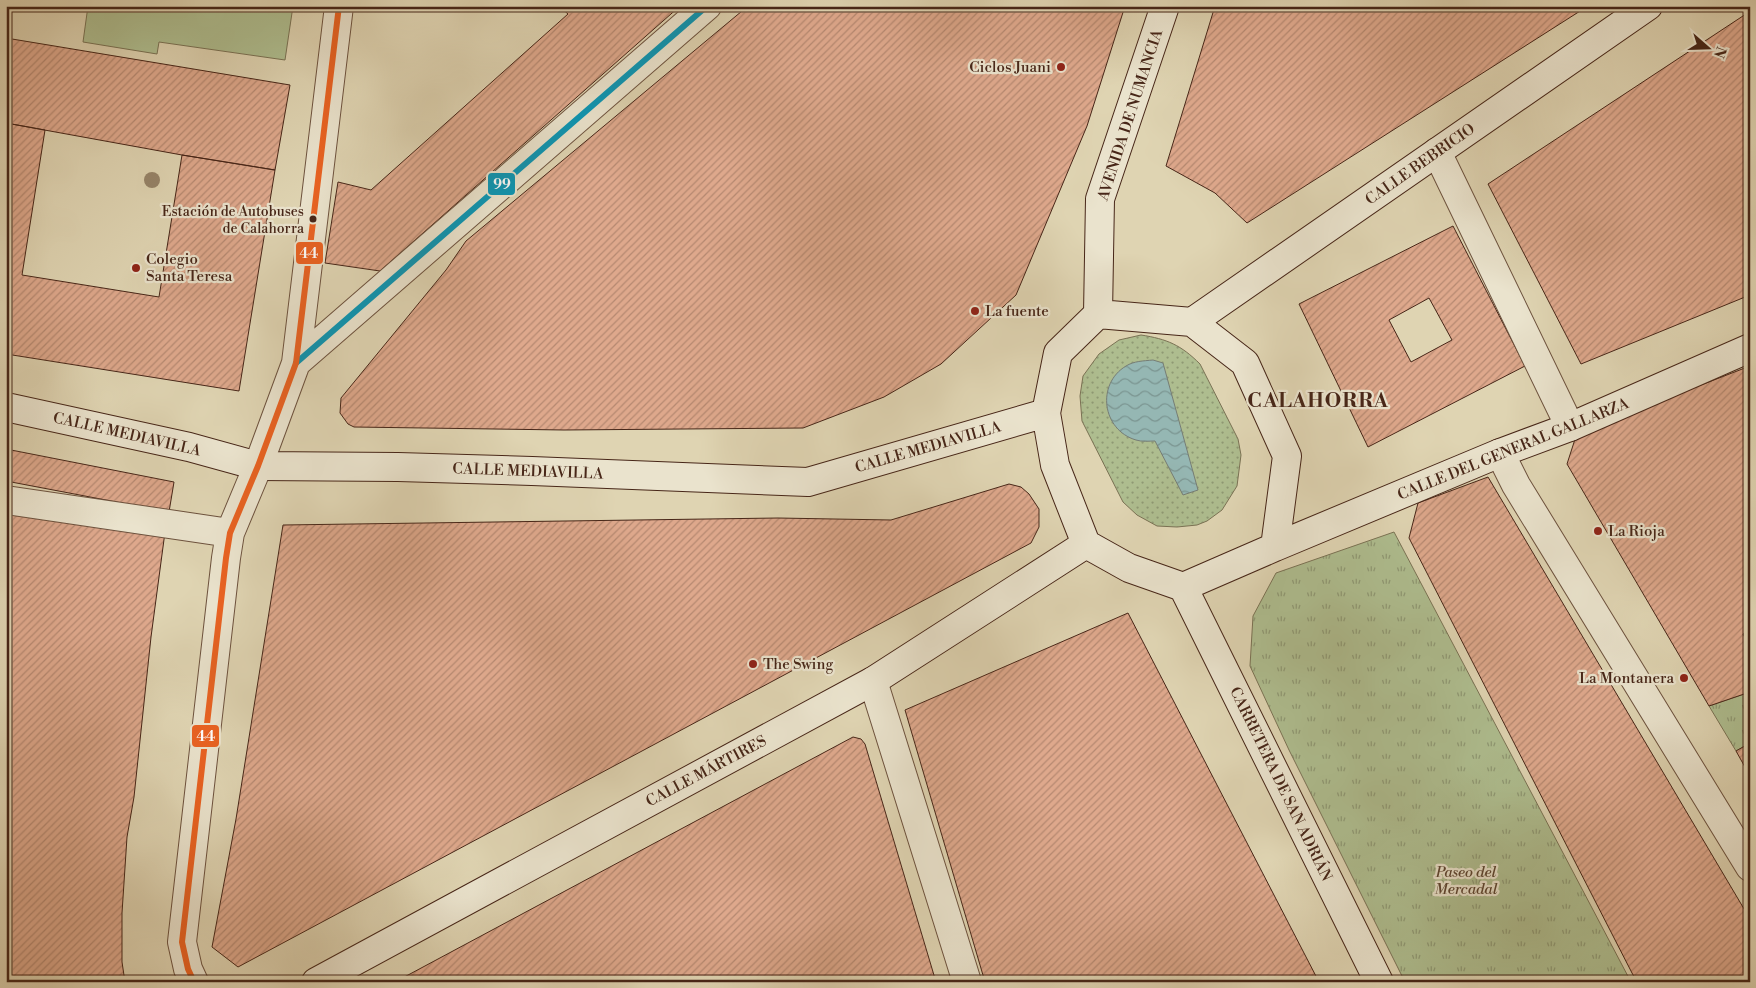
<svg xmlns="http://www.w3.org/2000/svg" width="1756" height="988" viewBox="0 0 1756 988" font-family="'Libre Bodoni',serif">
	<style>
		.grass { fill: url(#grass-dots); stroke: #7a7254 }
		.park { fill: url(#park-tufts); stroke: #7a7254 }
		.pitch { fill: #aebd8f; stroke: #7a7254 }
		.water { fill: url(#water-waves); stroke: #767d75 }
		.building { fill: url(#building-hatch); stroke: #472618; fill-rule: evenodd }
		.lines { fill: none; stroke-linecap: round; stroke-linejoin: round }
		.street-casing { stroke: #6d523e; stroke-width: 30 }
		.secondary-casing { stroke: #472618; stroke-width: 30 }
		.street { stroke: #eae3cd; stroke-width: 28 }
		.secondary { stroke: #eae3cd; stroke-width: 28 }
		.bus-1-casing { stroke: #eae3cd; stroke-width: 10 }
		.bus-2-casing { stroke: #eae3cd; stroke-width: 10 }
		.bus-1 { stroke: #0b95b3; stroke-width: 6 }
		.bus-2 { stroke: #e96222; stroke-width: 6 }
		.tree { fill: #97856a }
		.poi-dot { fill: #8f2418; stroke: #eae3cd; stroke-width: 2 }
		.bus-dot { fill: #472618; stroke: #eae3cd; stroke-width: 2 }
		.labels { text-anchor: middle; stroke-width: 4.5; stroke-linejoin: round; paint-order: stroke }
		.bus-label { font-size: 14px; fill: #472618; stroke: #eae3cd; text-anchor: end }
		.poi-label { font-size: 15px; fill: #472618; stroke: #eae3cd; text-anchor: start }
		.street-label { font-size: 15px; fill: #472618; stroke: #eae3cd }
		.park-label { font-size: 15px; font-style: italic; fill: #5c4430; stroke: #eae3cd }
		.district-label { font-size: 20px; font-weight: bold; letter-spacing: 1px; fill: #472618; stroke: #eae3cd }
		.line-badge { stroke: #eae3cd; stroke-width: 2 }
		.badge-label { font-size: 14px; text-anchor: middle; font-weight: bold; fill: #fff }
	</style>
	<defs>
		<pattern id="grass-dots" width="8" height="8" patternUnits="userSpaceOnUse" patternTransform="scale(1.25)"><rect width="8" height="8" fill="#aebd8f"/><path d="M2 2h.1M6 6h.1" fill="none" stroke="#8f9974" stroke-width="1.8" stroke-linecap="round"/></pattern>
		<pattern id="park-tufts" width="24" height="20" patternUnits="userSpaceOnUse" patternTransform="scale(1.25)"><rect width="24" height="20" fill="#aebd8f"/><path d="M3 7l-1-3M5 7V3M7 7l1-3M15 17l-1-3M17 17v-4M19 17l1-3" fill="none" stroke="#8f9974"/></pattern>
		<pattern id="water-waves" width="16" height="10" patternUnits="userSpaceOnUse" patternTransform="scale(1.25)"><rect width="16" height="10" fill="#95b7b3"/><path d="M0 5q4-4 8 0t8 0" fill="none" stroke="#7b9591"/></pattern>
		<pattern id="building-hatch" width="6" height="6" patternUnits="userSpaceOnUse" patternTransform="scale(1.25)"><rect width="6" height="6" fill="#dea88c"/><path d="M-1 1l2-2M0 6l6-6M5 7l2-2" fill="none" stroke="#b68971"/></pattern>
	</defs>
	<rect width="100%" height="100%" fill="#dfd4b2"/>
	<filter id="stains"><feTurbulence type="fractalNoise" baseFrequency=".004" numOctaves="4"/><feColorMatrix values="0 0 0 0 .2 0 0 0 0 .09 0 0 0 0 .02 0 0 0 .5 -.17"/></filter>
	<radialGradient id="worn" r=".72"><stop offset=".6" stop-color="#630" stop-opacity="0"/><stop offset="1" stop-color="#630" stop-opacity=".3"/></radialGradient>
	<path class="grass" d="M1141,335C1167,339 1181,345 1200,364L1238,439L1241,455L1237,486L1222,510L1207,521L1197,525L1177,527L1157,526L1137,515L1123,502L1082,421L1080,396L1083,376L1099,354L1119,340Z"/>
	<path class="park" d="M1394,532L1631,982H1405L1289,750L1250,666L1253,616L1276,573Z
		M1750,692V743L1736,751L1709,706Z"/>
	<path class="pitch" d="M88,6H293L285,60L159,42L157,54L83,42Z"/>
	<path class="water" d="M1153,360L1163,363L1198,490L1183,495L1155,441C1149,441 1142,442 1136,440C1102,430 1096,384 1126,366C1134,361 1143,361 1153,360Z"/>
	<path class="building" d="M559,6H680L380,271L325,263L338,182L371,190L568,14Z
		M748,6H1125L1087,126L1016,295L941,364L884,397L803,428L564,430L354,427L348,424L340,413L341,398L446,270L466,241Z
		M1215,6H1588L1247,223L1215,193L1166,166Z
		M1749,12L1750,295L1581,364L1488,184Z
		M6,38L290,85L275,170L182,155L6,123Z
		M6,123L45,130L22,275L159,297L182,155L275,170L239,391L6,354Z
		M1453,226L1525,366L1368,447L1299,304ZM1429,298L1452,340L1411,362L1389,320Z
		M1750,366V631L1743,634L1750,647V692L1709,706L1567,464L1577,433Z
		M6,449L174,482L169,512L6,481Z
		M1488,477L1750,919V982H1637L1632,973L1409,538L1418,503Z
		M1009,484L1021,487L1029,494L1039,509V527L1031,543L238,967L212,947L236,819L283,525L778,518L891,520Z
		M6,510L165,532L151,637L134,797L127,837L122,913V962L125,982H6Z
		M1128,613L1319,982H985L905,710Z
		M853,737L861,739L865,744L936,982H395Z
		M1750,743V776L1736,751Z"/>
	<g class="lines">
		<g class="street-casing">
			<path id="street" d="M1437,152L1570,427
				M296,363L707,6
				M1500,453L1516,485L1750,867
				M6,500L230,533
				M873,681L967,982
				M194,982L188,969L182,942L226,558L230,533L258,466L296,363L339,6"/>
		</g>
		<g class="secondary-casing">
			<path id="secondary" d="M1098,314L1192,322L1245,363L1287,456L1275,547L1183,587L1129,568L1086,544L1055,465L1046,413L1058,353Z
				M1098,314L1100,199L1165,6
				M1192,322L1648,6
				M6,407L189,447L258,466L398,467L532,471L808,482L1046,413
				M1275,547L1500,453L1570,427L1750,348
				M1183,587L1379,982
				M316,982L873,681L1086,544"/>
		</g>
		<use href="#street" class="street"/>
		<use href="#secondary" class="secondary"/>
		<g class="bus-1-casing">
			<path id="bus-1" d="M296,363L707,6"/>
		</g>
		<g class="bus-2-casing">
			<path id="bus-2" d="M194,982L188,969L182,942L226,558L230,533L258,466L296,363L339,6"/>
		</g>
		<use href="#bus-1" class="bus-1"/>
		<use href="#bus-2" class="bus-2"/>
	</g>
	<circle class="tree" cx="152" cy="180" r="8"/>
	<g class="poi-dot">
		<circle cx="1061" cy="67" r="5"/>
		<circle cx="136" cy="268" r="5"/>
		<circle cx="975" cy="311" r="5"/>
		<circle cx="1598" cy="531" r="5"/>
		<circle cx="753" cy="664" r="5"/>
		<circle cx="1684" cy="678" r="5"/>
	</g>
	<circle class="bus-dot" cx="313" cy="219" r="4.5"/>
	<g class="labels">
		<g class="bus-label">
			<text x="304" y="216">Estación de Autobuses<tspan x="304" dy="17">de Calahorra</tspan></text>
		</g>
		<g class="poi-label">
			<text x="1051" y="72" text-anchor="end">Ciclos Juani</text>
			<text x="146" y="264">Colegio<tspan x="146" dy="17">Santa Teresa</tspan></text>
			<text x="985" y="316">La fuente</text>
			<text x="1608" y="536">La Rioja</text>
			<text x="763" y="669">The Swing</text>
			<text x="1674" y="683" text-anchor="end">La Montanera</text>
		</g>
		<g class="street-label">
			<text transform="translate(1130 115) rotate(-72)" y="5">AVENIDA DE NUMANCIA</text>
			<text transform="translate(1420 164) rotate(-35)" y="5">CALLE BEBRICIO</text>
			<text transform="translate(127 434) rotate(13)" y="5">CALLE MEDIAVILLA</text>
			<text transform="translate(928 447) rotate(-16)" y="5">CALLE MEDIAVILLA</text>
			<text transform="translate(1513 449) rotate(-22)" y="5">CALLE DEL GENERAL GALLARZA</text>
			<text transform="translate(528 471) rotate(2)" y="5">CALLE MEDIAVILLA</text>
			<text transform="translate(706 771) rotate(-28)" y="5">CALLE MÁRTIRES</text>
			<text transform="translate(1281 784) rotate(64)" y="5">CARRETERA DE SAN ADRIÁN</text>
		</g>
		<g class="park-label">
			<text x="1466" y="877">Paseo del<tspan x="1466" dy="17">Mercadal</tspan></text>
		</g>
		<g class="district-label">
			<text x="1318" y="407">CALAHORRA</text>
		</g>
	</g>
	<g class="line-badge">
		<rect x="487" y="172" width="29" height="24" rx="5" fill="#0b95b3"/>
		<rect x="295" y="241" width="29" height="24" rx="5" fill="#e96222"/>
		<rect x="191" y="724" width="29" height="24" rx="5" fill="#e96222"/>
	</g>
	<g class="badge-label">
		<text x="502" y="189">99</text>
		<text x="309" y="258">44</text>
		<text x="206" y="741">44</text>
	</g>
	<rect width="1756" height="988" fill="none" stroke="#dfd4b2" stroke-width="25"/>
	<rect x="8" y="8" width="1741" height="973" fill="none" stroke="#472618" stroke-width="2.5"/>
	<rect x="12" y="12" width="1731" height="963" fill="none" stroke="#472618"/>
	<g transform="translate(1708 48) rotate(110)" stroke="#eae3cd" stroke-width="4" paint-order="stroke">
	<path d="M0-4L9 19L0 12L-9 19Z" fill="#472618"/>
	<text y="-8" font-size="14" font-weight="bold" text-anchor="middle" fill="#472618">N</text>
	</g>
	<rect width="100%" height="100%" filter="url(#stains)"/>
	<rect width="100%" height="100%" fill="url(#worn)"/>
</svg>
